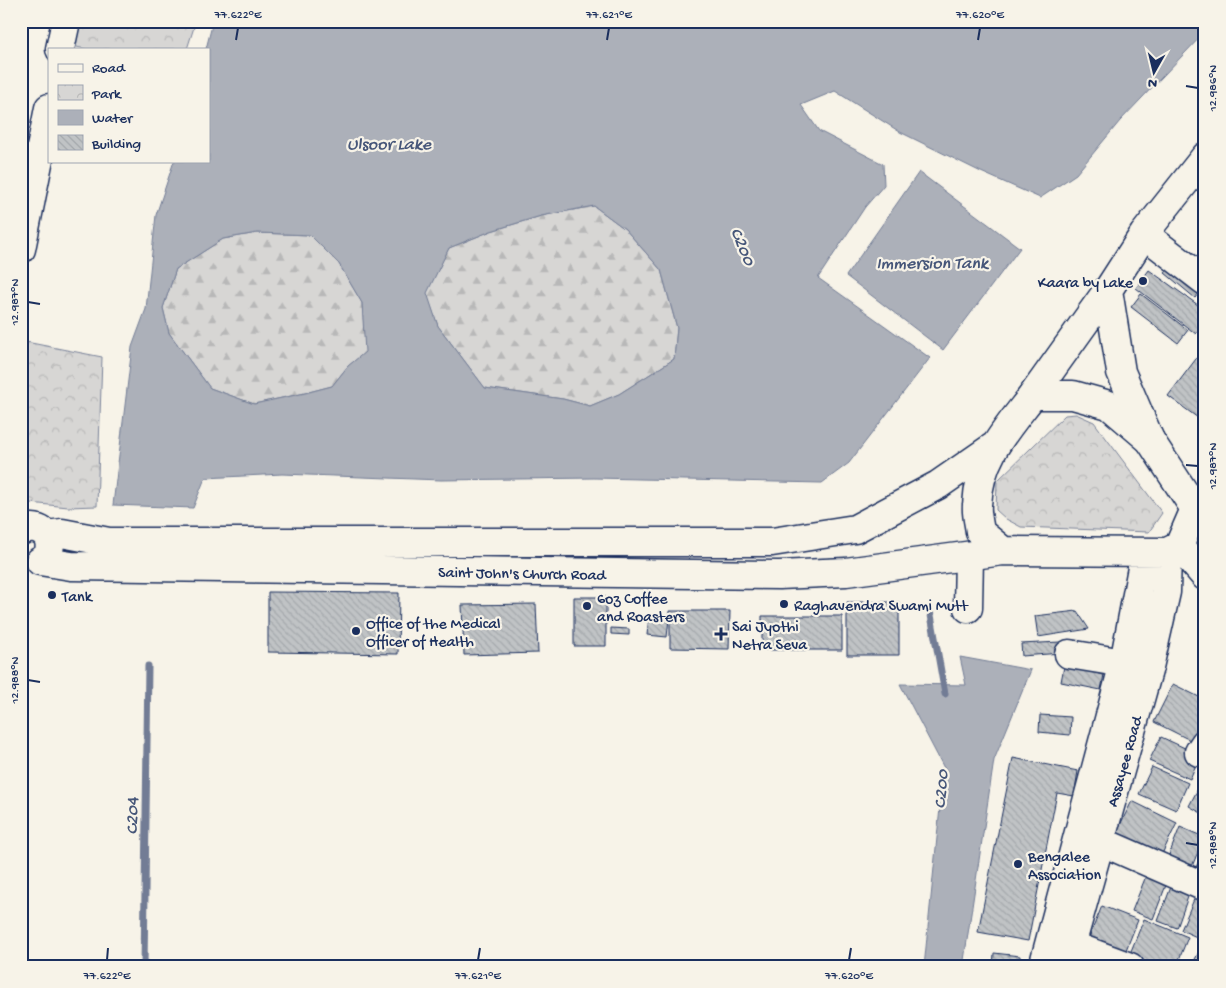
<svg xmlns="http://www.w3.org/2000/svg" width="1226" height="988" viewBox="0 0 1226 988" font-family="'Gochi Hand',sans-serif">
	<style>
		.forest { fill: url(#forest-firs); stroke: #798299 }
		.park { fill: url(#park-crowns); stroke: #798299 }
		.water { fill: #acb0b9; stroke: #727c95; fill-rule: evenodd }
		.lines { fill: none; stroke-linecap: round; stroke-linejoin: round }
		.stream { stroke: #727c95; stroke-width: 7 }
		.building { fill: url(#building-back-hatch); stroke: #1b2f5e }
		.minor-casing { stroke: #1b2f5e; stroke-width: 31 }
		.major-casing { stroke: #1b2f5e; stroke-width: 31 }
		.minor { stroke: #f7f3e8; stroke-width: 28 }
		.major { stroke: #f7f3e8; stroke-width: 28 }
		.ticks { fill: none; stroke: #1b2f5e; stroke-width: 2 }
		.poi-dot { fill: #1b2f5e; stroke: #f7f3e8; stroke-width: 2 }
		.labels { text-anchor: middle; stroke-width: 4.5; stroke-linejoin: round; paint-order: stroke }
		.poi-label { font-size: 16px; fill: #1b2f5e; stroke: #f7f3e8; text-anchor: start }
		.street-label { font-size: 16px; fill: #1b2f5e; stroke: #f7f3e8 }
		.water-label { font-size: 18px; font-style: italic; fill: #465679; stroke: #f7f3e8 }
		.neatline { fill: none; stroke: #1b2f5e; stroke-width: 2 }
		.ticks-label { font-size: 12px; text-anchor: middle; fill: #1b2f5e }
	</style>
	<defs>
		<pattern id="forest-firs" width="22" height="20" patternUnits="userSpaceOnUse" patternTransform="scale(1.25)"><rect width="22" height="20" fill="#d7d6d4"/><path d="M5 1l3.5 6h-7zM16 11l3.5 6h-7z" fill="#b8b8b8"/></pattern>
		<pattern id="park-crowns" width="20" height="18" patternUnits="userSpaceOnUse" patternTransform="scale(1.25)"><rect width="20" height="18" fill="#d7d6d4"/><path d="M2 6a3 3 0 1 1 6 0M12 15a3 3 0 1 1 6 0" fill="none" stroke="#b8b8b8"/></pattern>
		<pattern id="building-back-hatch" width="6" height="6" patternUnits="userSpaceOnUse" patternTransform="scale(1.25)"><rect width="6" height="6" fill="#c0c3c5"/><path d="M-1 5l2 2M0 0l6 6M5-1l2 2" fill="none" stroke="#a4a8ac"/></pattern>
	</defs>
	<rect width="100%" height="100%" fill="#f7f3e8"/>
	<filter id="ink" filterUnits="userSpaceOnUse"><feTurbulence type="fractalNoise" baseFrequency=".02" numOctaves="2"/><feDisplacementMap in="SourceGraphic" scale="10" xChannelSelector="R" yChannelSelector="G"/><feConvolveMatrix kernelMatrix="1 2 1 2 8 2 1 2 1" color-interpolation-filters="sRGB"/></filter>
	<g filter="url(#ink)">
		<path class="forest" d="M594,206L625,229L661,270L677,328L674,359L619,394L590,406L563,399L485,388L438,326L426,293L449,248L491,231L541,216Z
			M257,233L310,235L339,264L362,303L366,352L348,366L332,386L305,393L254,404L210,388L169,333L163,308L176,269L223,239Z"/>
		<path class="park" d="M77,21H196L187,49H86L72,46Z
			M21,341L102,357L97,506L68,507L21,502Z
			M1076,414L1094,422L1162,513L1149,532L1021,527L1006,519L996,510L997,481L1065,415Z"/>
		<path class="water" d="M213,21H1205V32L1120,121L1076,174L1040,198L981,172L900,132L835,91L801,105L819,131L883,164L884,185L865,207L818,278L930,358L849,463L822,483L594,478L441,480L282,474L205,478L193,508L113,505L132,347L146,309L156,215L174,161H209V49H206ZM594,206L625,229L661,270L677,328L674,359L619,394L590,406L563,399L485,388L438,326L427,293L449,248L491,231L541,216ZM257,233L310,235L339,264L362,303L365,352L348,366L332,386L305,393L254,404L210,388L169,333L163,308L176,269L223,239Z
			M919,172L1020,248L943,350L846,276Z
			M960,657L1031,670L994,760L963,967H924L944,768L900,684L966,685Z"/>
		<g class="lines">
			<path class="stream" d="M931,615L945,694
				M144,967L148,666"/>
		</g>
		<path class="building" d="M1174,262L1204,287L1195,298L1165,273Z
			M1149,270L1205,310V322L1196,334L1136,288Z
			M1141,294L1188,330L1178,343L1131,307Z
			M1205,347V409L1198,418L1168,396Z
			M1205,413V426L1198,421Z
			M268,592L399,593L398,654L268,652Z
			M574,597H606V646H574Z
			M847,602H899V655H847Z
			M536,604L538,653L464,655L462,605Z
			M670,611H730L729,649L670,648Z
			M1077,611L1089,629L1038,637L1035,616Z
			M649,616L669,618L667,637L647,635Z
			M762,616H842V650H762Z
			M611,628L629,629V635L611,634Z
			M1060,642L1061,653L1022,656L1021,644Z
			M1065,661L1105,669L1101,690L1061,682Z
			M1173,684L1205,700V730L1198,744L1154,722Z
			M1040,715L1071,717L1070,735L1039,732Z
			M1161,737L1200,755L1190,779L1149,761Z
			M1013,758L1078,771L1074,796L1057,793L1028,941L978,932Z
			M1152,767L1188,783L1176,810L1139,794Z
			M1201,783L1205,785V815L1189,806Z
			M1132,801L1177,823L1161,856L1116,833Z
			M1180,827L1204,837L1191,869L1167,860Z
			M1205,846V877L1194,872Z
			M1148,871L1168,880L1153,919L1132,911Z
			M1171,887L1189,894L1177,928L1158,921Z
			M1195,897L1205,901V925L1199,938L1181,930Z
			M1102,906L1138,920L1124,955L1088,940Z
			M1144,919L1188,937L1176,967H1154L1129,956Z
			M1203,944L1205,967H1191Z
			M994,953L1020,956V967H993Z"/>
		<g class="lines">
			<g class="minor-casing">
				<path id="minor" d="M1144,234L1205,281
					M1108,290L1121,372L1150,440
					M1033,395L1108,290L1144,234L1205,157
					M968,608L969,556
					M1069,654L1124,663
					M1199,752L1205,743
					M1100,841L1205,887
					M1071,945L1130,967"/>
			</g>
			<g class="major-casing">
				<path id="major" d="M60,49L66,21
					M21,249L49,108
					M1195,509L1179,546L1167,552L1003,551L980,532C979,523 976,514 977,505C979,458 1006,430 1033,395H1073L1109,405L1150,440L1195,509L1205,521
					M21,531C37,522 53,534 49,551
					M47,535L62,533L109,542H772L855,529L938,485L993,447
					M1179,546L1205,576
					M40,561L71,566L779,575L846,572L1003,551
					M1043,967L1124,663L1145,552
					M1065,967L1149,667L1166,592L1167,552"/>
			</g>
			<use href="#minor" class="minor"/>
			<use href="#major" class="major"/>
		</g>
	</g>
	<path class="ticks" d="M236,40L238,28M607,40L609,28M978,40L980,28M1186,86L1198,88M28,302L40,304M1186,465L1198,466M28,680L40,682M1186,843L1198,845M107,960L108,948M478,960L480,948M849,960L851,948"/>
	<g class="poi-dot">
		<circle cx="1143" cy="281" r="5"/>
		<circle cx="52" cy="595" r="5"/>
		<circle cx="784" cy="604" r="5"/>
		<circle cx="587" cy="606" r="5"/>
		<circle cx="356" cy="631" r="5"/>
		<path d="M718.5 626.5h5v5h5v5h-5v5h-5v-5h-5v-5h5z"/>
		<circle cx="1018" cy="864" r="5"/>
	</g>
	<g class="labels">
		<g class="poi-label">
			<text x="1133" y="287" text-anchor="end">Kaara by Lake</text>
			<text x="62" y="601">Tank</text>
			<text x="597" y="603">6oz Coffee<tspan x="597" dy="18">and Roasters</tspan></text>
			<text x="794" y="610">Raghavendra Swami Mutt</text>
			<text x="366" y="628">Office of the Medical<tspan x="366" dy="18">Officer of Health</tspan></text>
			<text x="732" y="631">Sai Jyothi<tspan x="732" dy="18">Netra Seva</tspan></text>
			<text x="1028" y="861">Bengalee<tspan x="1028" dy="18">Association</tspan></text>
		</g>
		<g class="street-label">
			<text transform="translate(522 572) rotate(1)" y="6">Saint John's Church Road</text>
			<text transform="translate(1123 761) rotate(-74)" y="6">Assayee Road</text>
		</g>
		<g class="water-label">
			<text x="389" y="149">Ulsoor Lake</text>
			<text transform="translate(744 246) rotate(67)" y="6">C200</text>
			<text x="932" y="268">Immersion Tank</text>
			<text transform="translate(940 789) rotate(-86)" y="6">C200</text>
			<text transform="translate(131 816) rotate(-89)" y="6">C204</text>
		</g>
	</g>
	<rect width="1226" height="988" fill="none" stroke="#f7f3e8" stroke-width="55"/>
	<rect x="48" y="48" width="162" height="115" fill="#f7f3e8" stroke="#9fa5b1"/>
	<rect x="58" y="64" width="25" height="8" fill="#f7f3e8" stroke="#9fa5b1"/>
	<text x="92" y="72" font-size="15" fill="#1b2f5e">Road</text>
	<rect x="58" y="85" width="25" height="15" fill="url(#park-crowns)" stroke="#9fa5b1"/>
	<text x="92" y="98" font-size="15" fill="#1b2f5e">Park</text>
	<rect x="58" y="110" width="25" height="15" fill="#acb0b9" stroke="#9fa5b1"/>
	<text x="92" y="122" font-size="15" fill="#1b2f5e">Water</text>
	<rect x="58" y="135" width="25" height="15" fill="url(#building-back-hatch)" stroke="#9fa5b1"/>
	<text x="92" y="148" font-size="15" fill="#1b2f5e">Building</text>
	<g transform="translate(1154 72) rotate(188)" stroke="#f7f3e8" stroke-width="4" paint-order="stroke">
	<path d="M0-4L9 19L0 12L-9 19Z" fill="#1b2f5e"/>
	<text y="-8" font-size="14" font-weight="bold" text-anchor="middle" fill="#1b2f5e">N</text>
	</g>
	<rect x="28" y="28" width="1170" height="932" class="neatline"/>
	<g class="ticks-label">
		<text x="238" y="18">77.622°E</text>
		<text x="609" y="18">77.621°E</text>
		<text x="980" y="18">77.620°E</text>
		<text transform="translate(1212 88) rotate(-90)" y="4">12.986°N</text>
		<text transform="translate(14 302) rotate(-90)" y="4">12.987°N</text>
		<text transform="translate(1212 466) rotate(-90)" y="4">12.987°N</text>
		<text transform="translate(14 680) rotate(-90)" y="4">12.988°N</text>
		<text transform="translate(1212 845) rotate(-90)" y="4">12.988°N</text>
		<text x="107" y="979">77.622°E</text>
		<text x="478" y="979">77.621°E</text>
		<text x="849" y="979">77.620°E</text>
	</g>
</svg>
